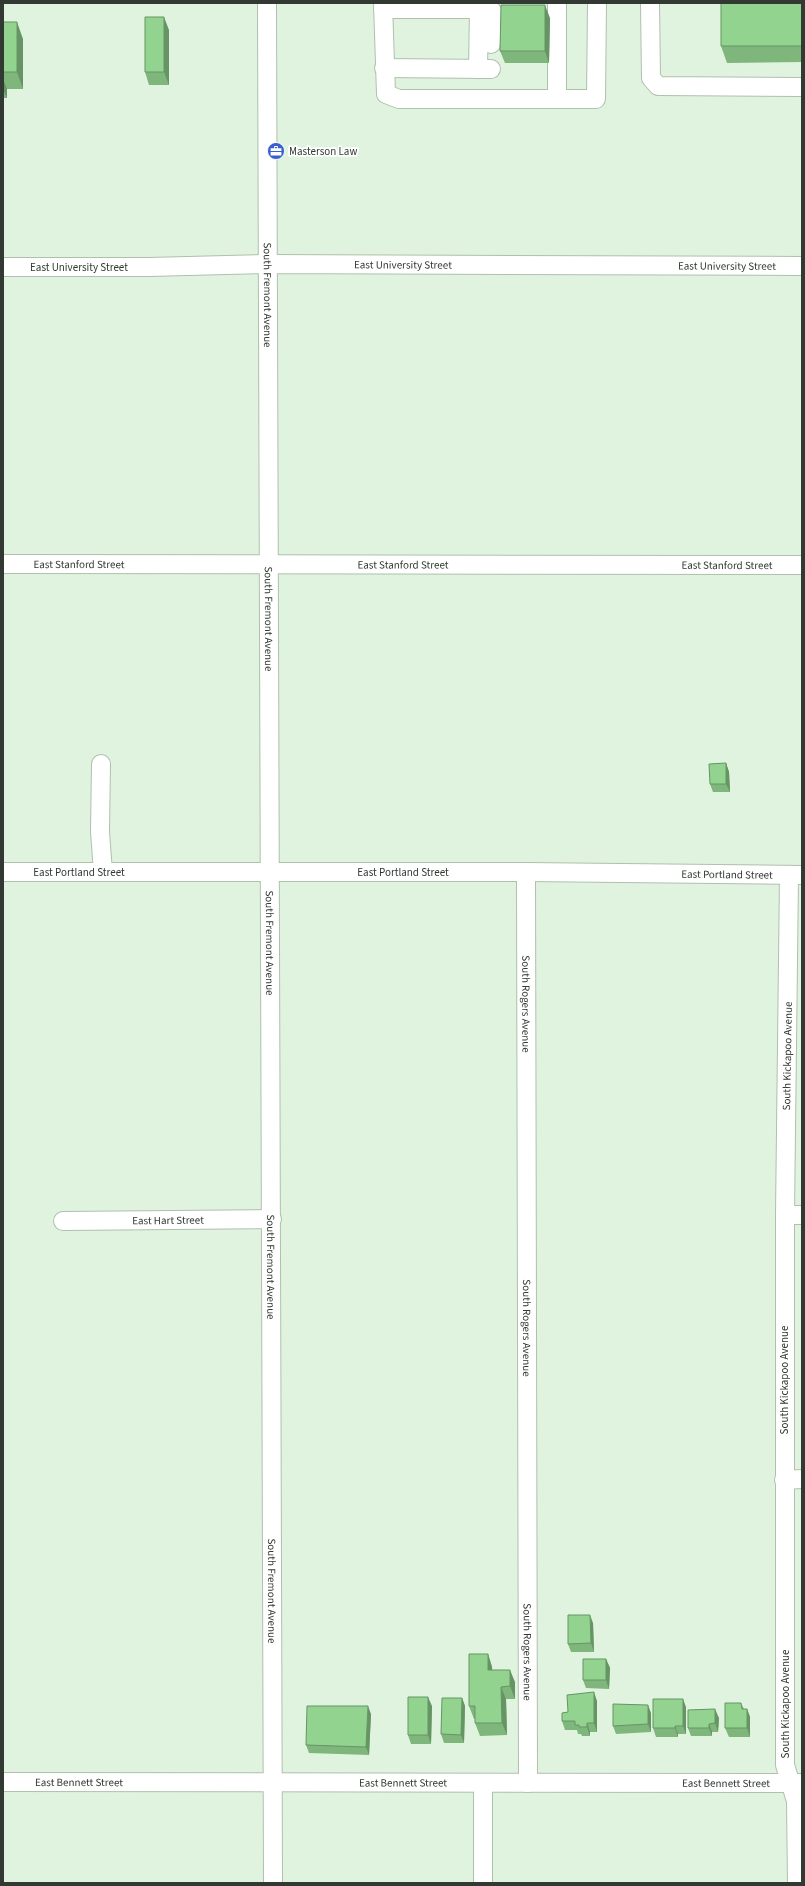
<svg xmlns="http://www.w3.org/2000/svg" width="805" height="1886" viewBox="0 0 805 1886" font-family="'Source Sans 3',sans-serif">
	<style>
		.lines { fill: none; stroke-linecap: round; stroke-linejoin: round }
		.minor-casing { stroke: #afc0ad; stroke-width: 20 }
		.minor { stroke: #fff; stroke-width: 18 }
		.wall { fill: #7eb67b }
		.shaded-wall { fill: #669464 }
		.building { fill: #92d48f; stroke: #669464 }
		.labels { text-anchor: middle; stroke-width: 3.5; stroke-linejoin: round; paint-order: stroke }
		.poi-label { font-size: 11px; fill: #323932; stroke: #fff; text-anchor: start }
		.street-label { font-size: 11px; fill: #323932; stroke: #fff }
	</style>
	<rect width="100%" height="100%" fill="#e0f3df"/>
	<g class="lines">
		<g class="minor-casing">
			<g id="minor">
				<path id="s1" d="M267,3L273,1883"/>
				<path d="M383,3L386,94L399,99H596L597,3"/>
				<path d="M650,3L651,78L658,86L802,87"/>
				<path d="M383,9H485"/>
				<path d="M491,44L492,11"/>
				<path d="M384,68L491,69"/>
				<path d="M478,69L479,9"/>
				<path d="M557,99V3"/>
				<path id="s2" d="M3,267H149L267,264L802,266"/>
				<path id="s3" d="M3,564L802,565"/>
				<path d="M101,764L100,832L103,872"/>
				<path id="s4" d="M3,872H526L802,875"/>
				<path id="s5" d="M526,872L528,1783"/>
				<path d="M789,875L785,1215V1765L796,1801L797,1883"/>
				<path d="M785,1215H802"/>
				<path id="s6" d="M63,1221L272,1219"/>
				<path d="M784,1480L802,1479"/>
				<path id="s7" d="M3,1782L801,1783"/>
				<path d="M483,1783V1883"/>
			</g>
		</g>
		<use href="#minor" class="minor"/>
	</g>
	<path class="wall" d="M802,3V62L727,63L721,46Z
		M550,18L549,63H505L500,51Z
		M3,22L23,39V89H7V98H3Z
		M169,30V85H149L145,72Z
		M726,763L729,772L730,792H713L710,784Z
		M593,1623L594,1652H571L568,1644Z
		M488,1654L492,1667V1670L515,1682V1699H506L507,1735L480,1736L475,1723V1719H474L469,1706Z
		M606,1659L610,1668L609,1689L586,1688L583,1680Z
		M462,1698L465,1706L464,1743H444L441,1734Z
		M597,1701V1732H590V1736H582L581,1734H578L577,1730H565L562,1721L568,1712Z
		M741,1703L744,1709H747L750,1717V1737H729L725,1728Z
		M432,1706L431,1744H411L408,1735Z
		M686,1707V1734H678V1737H656L653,1728Z
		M651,1713V1732L616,1734L613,1726Z
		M371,1714L369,1755L309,1753L306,1745Z
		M719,1718L718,1732H712V1736H691L688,1728Z"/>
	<path class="shaded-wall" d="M545,5L550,18L549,63L545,51Z
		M164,17L169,30V85L164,72Z
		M17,22L23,39V89L17,72Z
		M3,79L7,89V98L3,89Z
		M726,763L729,772L730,792L726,784Z
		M590,1615L593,1623L594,1652L591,1643Z
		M488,1654L492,1667L493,1683L488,1670Z
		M606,1659L610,1668L609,1689L606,1680Z
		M510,1670L515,1682V1699L510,1686Z
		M501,1687L506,1699L507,1735L502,1723Z
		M594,1692L597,1701V1732L594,1723Z
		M428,1697L432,1706L431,1744L428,1735Z
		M462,1698L465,1706L464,1743L461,1735Z
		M683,1699L686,1707V1734L683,1726Z
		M648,1705L651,1713V1732L648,1724Z
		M368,1706L371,1714L369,1755L366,1747Z
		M715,1709L719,1718L718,1732L715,1723Z
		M747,1709L750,1717V1737L747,1728Z
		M587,1723L590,1732V1736L587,1727Z
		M709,1724L712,1732V1736L709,1728Z
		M675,1726L678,1734V1737L675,1728Z"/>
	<path class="building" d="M721,3H802V46H721Z
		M501,5H545V51H500Z
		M145,17H164V72H145Z
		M3,22H17V72H3Z
		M726,763V784H710L709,764Z
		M568,1615H590L591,1643L568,1644Z
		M469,1654H488V1670H510V1686L501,1687L502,1723H475V1706H469Z
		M583,1659H606V1680H583Z
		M594,1692V1723H587V1727H579V1725H575V1721H562V1713L568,1712L567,1695Z
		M408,1697H428V1735H408Z
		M442,1698H462L461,1735L441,1734Z
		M653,1699H683V1726H675V1728H653Z
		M725,1703H741L742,1709H747V1728H725Z
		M613,1704L648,1705V1724L613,1726Z
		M307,1706H368L366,1747L306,1745Z
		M715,1709V1723L709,1724V1728H688V1710Z"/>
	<defs>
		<g id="office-disc" transform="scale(0.9)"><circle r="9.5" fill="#395fd0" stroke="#fff"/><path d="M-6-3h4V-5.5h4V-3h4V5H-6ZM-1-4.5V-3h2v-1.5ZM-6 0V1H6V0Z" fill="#fff"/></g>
	</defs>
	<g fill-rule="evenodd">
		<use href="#office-disc" x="276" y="151"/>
	</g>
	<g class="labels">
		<g class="poi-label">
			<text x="289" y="155">Masterson Law</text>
		</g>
		<g class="street-label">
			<text dy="4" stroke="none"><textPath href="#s2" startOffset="400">East University Street</textPath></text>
			<text dy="4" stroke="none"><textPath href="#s2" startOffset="724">East University Street</textPath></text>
			<text dy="4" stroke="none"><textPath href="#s2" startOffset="76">East University Street</textPath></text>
			<text dy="4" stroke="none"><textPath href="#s1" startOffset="292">South Fremont Avenue</textPath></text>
			<text dy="4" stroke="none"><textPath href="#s3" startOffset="76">East Stanford Street</textPath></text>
			<text dy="4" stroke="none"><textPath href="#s3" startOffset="400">East Stanford Street</textPath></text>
			<text dy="4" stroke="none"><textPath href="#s3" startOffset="724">East Stanford Street</textPath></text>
			<text dy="4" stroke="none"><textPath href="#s1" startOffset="616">South Fremont Avenue</textPath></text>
			<text dy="4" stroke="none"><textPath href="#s4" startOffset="76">East Portland Street</textPath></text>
			<text dy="4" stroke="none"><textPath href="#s4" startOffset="400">East Portland Street</textPath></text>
			<text dy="4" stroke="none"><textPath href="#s4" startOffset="724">East Portland Street</textPath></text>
			<text dy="4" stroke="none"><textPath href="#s1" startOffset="940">South Fremont Avenue</textPath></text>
			<text dy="4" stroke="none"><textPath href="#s5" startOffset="132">South Rogers Avenue</textPath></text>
			<text transform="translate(787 1056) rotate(-89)" y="4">South Kickapoo Avenue</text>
			<text dy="4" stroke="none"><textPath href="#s6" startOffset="105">East Hart Street</textPath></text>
			<text dy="4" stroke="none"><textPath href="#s1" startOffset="1264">South Fremont Avenue</textPath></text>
			<text dy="4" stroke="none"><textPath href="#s5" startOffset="456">South Rogers Avenue</textPath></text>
			<text transform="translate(784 1380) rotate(-90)" y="4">South Kickapoo Avenue</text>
			<text dy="4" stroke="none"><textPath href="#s1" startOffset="1588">South Fremont Avenue</textPath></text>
			<text dy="4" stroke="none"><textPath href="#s5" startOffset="780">South Rogers Avenue</textPath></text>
			<text transform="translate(785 1704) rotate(-90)" y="4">South Kickapoo Avenue</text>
			<text dy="4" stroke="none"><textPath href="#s7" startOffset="76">East Bennett Street</textPath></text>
			<text dy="4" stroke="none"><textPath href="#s7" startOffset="400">East Bennett Street</textPath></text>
			<text dy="4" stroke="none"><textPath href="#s7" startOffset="723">East Bennett Street</textPath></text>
		</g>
	</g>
	<rect width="805" height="1886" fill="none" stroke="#323932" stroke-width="8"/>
</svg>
